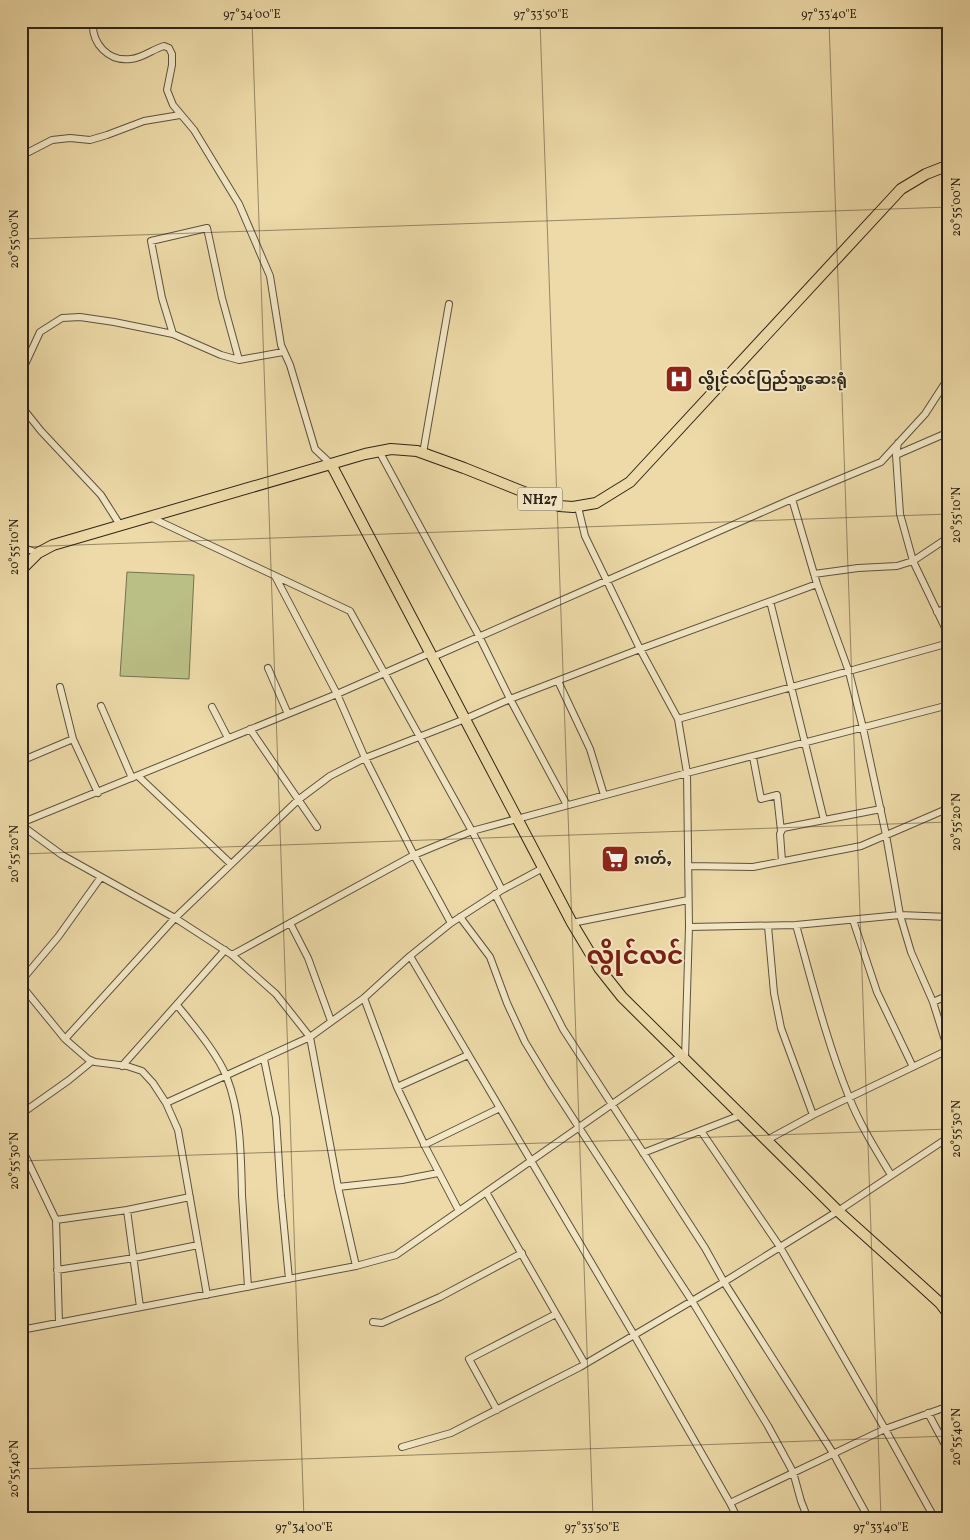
<svg xmlns="http://www.w3.org/2000/svg" width="970" height="1540" viewBox="0 0 970 1540" font-family="Vollkorn,'Noto Sans Myanmar',serif">
	<style>
		.green { fill: #babf86; stroke: #747250 }
		.lines { fill: none; stroke-linecap: round; stroke-linejoin: round }
		.minor-casing { stroke: #5d523d; stroke-width: 8 }
		.trunk-casing { stroke: #2d2419; stroke-width: 12 }
		.minor { stroke: #f3e7c6; stroke-width: 6 }
		.trunk { stroke: #eddaa8; stroke-width: 10 }
		.ticks { fill: none; stroke: #2d2419; stroke-width: 1; stroke-opacity: 0.45 }
		.labels { text-anchor: middle; stroke-width: 4; stroke-linejoin: round; paint-order: stroke }
		.shield { fill: #f3e7c6; stroke: #685e4d; stroke-width: 1 }
		.shield-label { font-size: 14px; font-weight: bold; fill: #2d2419 }
		.poi-label { font-size: 15px; font-weight: bold; fill: #2d2419; stroke: #f3e7c6; text-anchor: start }
		.town-label { font-size: 25px; font-weight: bold; fill: #7a1f14; stroke: #f3e7c6 }
		.neatline { fill: none; stroke: #2d2419; stroke-width: 2 }
		.ticks-label { font-size: 12px; text-anchor: middle; fill: #2d2419 }
	</style>
	<rect width="100%" height="100%" fill="#eddaa8"/>
	<filter id="stains"><feTurbulence type="fractalNoise" baseFrequency=".004" numOctaves="4"/><feColorMatrix values="0 0 0 0 .2 0 0 0 0 .09 0 0 0 0 .02 0 0 0 .5 -.17"/></filter>
	<radialGradient id="worn" r=".72"><stop offset=".6" stop-color="#630" stop-opacity="0"/><stop offset="1" stop-color="#630" stop-opacity=".3"/></radialGradient>
	<path class="green" d="M127,572L194,575L189,679L120,676Z"/>
	<g class="lines">
		<g class="minor-casing">
			<path id="minor" d="M93,21C91,44 109,62 131,59C143,58 153,49 164,46L169,48L172,54V65L167,90L173,105L194,130L239,204L270,276L281,345L290,365L315,449L331,464
				M21,156L52,140L70,138L90,140L107,135L144,121L180,115
				M173,334L162,298L151,241L207,228L222,298L239,360
				M21,373L40,332L62,318L80,317L114,322L173,334L221,355L239,360L283,352
				M21,406L41,431L101,495L120,525
				M898,443L896,455L900,514L913,561L949,636
				M379,451L479,636L510,699L567,805
				M423,453L449,304
				M896,455L949,432
				M792,499L817,584L849,672L863,728L886,835L900,915L911,952L933,1002L949,1053
				M578,507L585,536L640,649L678,719L687,773L689,927L685,1059
				M150,517L350,611L473,833L502,890
				M21,547L38,553
				M814,574L858,568L897,566L913,561L949,537
				M275,576L337,694L365,758L414,855L451,923
				M771,605L824,820
				M937,612L949,607
				M433,657L792,499L881,462L925,414L949,377
				M268,668L288,714
				M558,681L590,749L604,795
				M60,687L73,739L98,793
				M101,706L132,778
				M212,707L228,738
				M678,719L949,643
				M250,729L317,827
				M753,757L761,799L777,795L781,831
				M21,761L73,739
				M138,776L231,864
				M21,823L337,694L430,653
				M21,825L62,855L175,918L232,955L276,994L310,1037L338,1187L356,1266
				M782,861L780,834L783,828L881,809
				M688,866L753,867L861,846L949,808
				M495,894L563,1029L705,1248L724,1282L833,1453L869,1519
				M460,917L490,957L507,1003L525,1042L550,1083L692,1301L768,1426L793,1472L801,1501L808,1519
				M853,920L877,992L913,1067
				M290,923L308,958L331,1021
				M572,923L688,900
				M796,925C812,982 827,1043 849,1097C860,1125 876,1150 891,1175
				M768,926L774,993L781,1028L813,1115
				M689,927L796,925L900,915L949,917
				M232,955L414,855L472,831L687,773L949,705
				M410,956L634,1335L730,1503L885,1429L949,1406
				M21,981L58,937L101,877
				M21,985L65,1039L88,1059L95,1062L127,1066L142,1071L153,1083L166,1103L178,1130L207,1295
				M364,998L397,1087L426,1148L459,1211
				M933,1002L949,995
				M177,1005C193,1025 218,1054 227,1078C241,1114 241,1157 242,1195C244,1226 246,1256 248,1287
				M65,1039L175,918L298,800L330,776L365,758L465,719L510,699L640,649L817,584
				M264,1059L276,1118L281,1196L289,1279
				M122,1066L225,950
				M397,1087L468,1055
				M166,1103L310,1037L364,998L410,956L451,923L502,890L543,868
				M21,1114L69,1080L91,1062
				M701,1131L780,1247L885,1429L935,1519
				M767,1140L813,1115L948,1050
				M424,1145L500,1108
				M21,1147L56,1220L59,1323
				M643,1153L741,1115
				M338,1187L402,1180L438,1173
				M486,1192L585,1364
				M127,1210L140,1307
				M56,1220L127,1210L190,1197
				M57,1270L134,1258L198,1245
				M373,1322L382,1323L440,1297L522,1253
				M21,1330L356,1266L396,1255L681,1056
				M497,1410L469,1359L556,1314
				M928,1413L949,1452
				M402,1447L451,1433L580,1367L724,1282L838,1211L949,1137
				M730,1503L738,1519"/>
		</g>
		<g class="trunk-casing">
			<path id="trunk" d="M331,464L572,923L599,968L622,997L838,1211L917,1282L940,1303L949,1315
				M21,570L38,553L53,545L365,454L391,449L417,451L464,468L559,506L573,507L596,503L630,482L901,189L926,174L949,165"/>
		</g>
		<use href="#minor" class="minor"/>
		<use href="#trunk" class="trunk"/>
	</g>
	<path class="ticks" d="M252,21L304,1519M540,21L593,1519M829,21L881,1519M21,239L949,207M21,547L949,514M21,854L949,822M21,1161L949,1129M21,1469L949,1436"/>
	<defs>
		<g id="hospital-square" transform="scale(1.4375)"><rect x="-9" y="-9" width="18" height="18" rx="4" fill="#8f2418" stroke="#f3e7c6"/><path d="M-5-5h3v3.5h4V-5h3V5h-3V1.5h-4V5h-3Z" fill="#fff"/></g>
		<g id="supermarket-square" transform="scale(1.4375)"><rect x="-9" y="-9" width="18" height="18" rx="4" fill="#8f2418" stroke="#f3e7c6"/><path d="M-6-5.5h2.5l.6 2H6L4.5 2H-2.5L-4.4-4H-6ZM-1.5 3.2a1.3 1.3 0 1 0 .1 0ZM3 3.2a1.3 1.3 0 1 0 .1 0Z" fill="#fff"/></g>
	</defs>
	<g fill-rule="evenodd">
		<use href="#hospital-square" x="679" y="379"/>
		<use href="#supermarket-square" x="615" y="859"/>
	</g>
	<g class="labels">
		<rect class="shield" x="517.5" y="487.5" width="45" height="23" rx="4"/>
		<g class="shield-label">
			<text x="540" y="504">NH27</text>
		</g>
		<g class="poi-label">
			<text x="698" y="384">လွိုင်လင်ပြည်သူ့ဆေးရုံ</text>
			<text x="634" y="864">ၵၢတ်ႇ</text>
		</g>
		<g class="town-label">
			<text x="635" y="964">လွိုင်လင်</text>
		</g>
	</g>
	<rect width="970" height="1540" fill="none" stroke="#eddaa8" stroke-width="55"/>
	<rect x="28" y="28" width="914" height="1484" class="neatline"/>
	<g class="ticks-label">
		<text x="252" y="18">97°34'00"E</text>
		<text x="541" y="18">97°33'50"E</text>
		<text x="829" y="18">97°33'40"E</text>
		<text transform="translate(956 207) rotate(-90)" y="4">20°55'00"N</text>
		<text transform="translate(14 239) rotate(-90)" y="4">20°55'00"N</text>
		<text transform="translate(956 515) rotate(-90)" y="4">20°55'10"N</text>
		<text transform="translate(14 547) rotate(-90)" y="4">20°55'10"N</text>
		<text transform="translate(956 822) rotate(-90)" y="4">20°55'20"N</text>
		<text transform="translate(14 854) rotate(-90)" y="4">20°55'20"N</text>
		<text transform="translate(956 1129) rotate(-90)" y="4">20°55'30"N</text>
		<text transform="translate(14 1161) rotate(-90)" y="4">20°55'30"N</text>
		<text transform="translate(956 1437) rotate(-90)" y="4">20°55'40"N</text>
		<text transform="translate(14 1469) rotate(-90)" y="4">20°55'40"N</text>
		<text x="304" y="1531">97°34'00"E</text>
		<text x="592" y="1531">97°33'50"E</text>
		<text x="881" y="1531">97°33'40"E</text>
	</g>
	<rect width="100%" height="100%" filter="url(#stains)"/>
	<rect width="100%" height="100%" fill="url(#worn)"/>
</svg>
